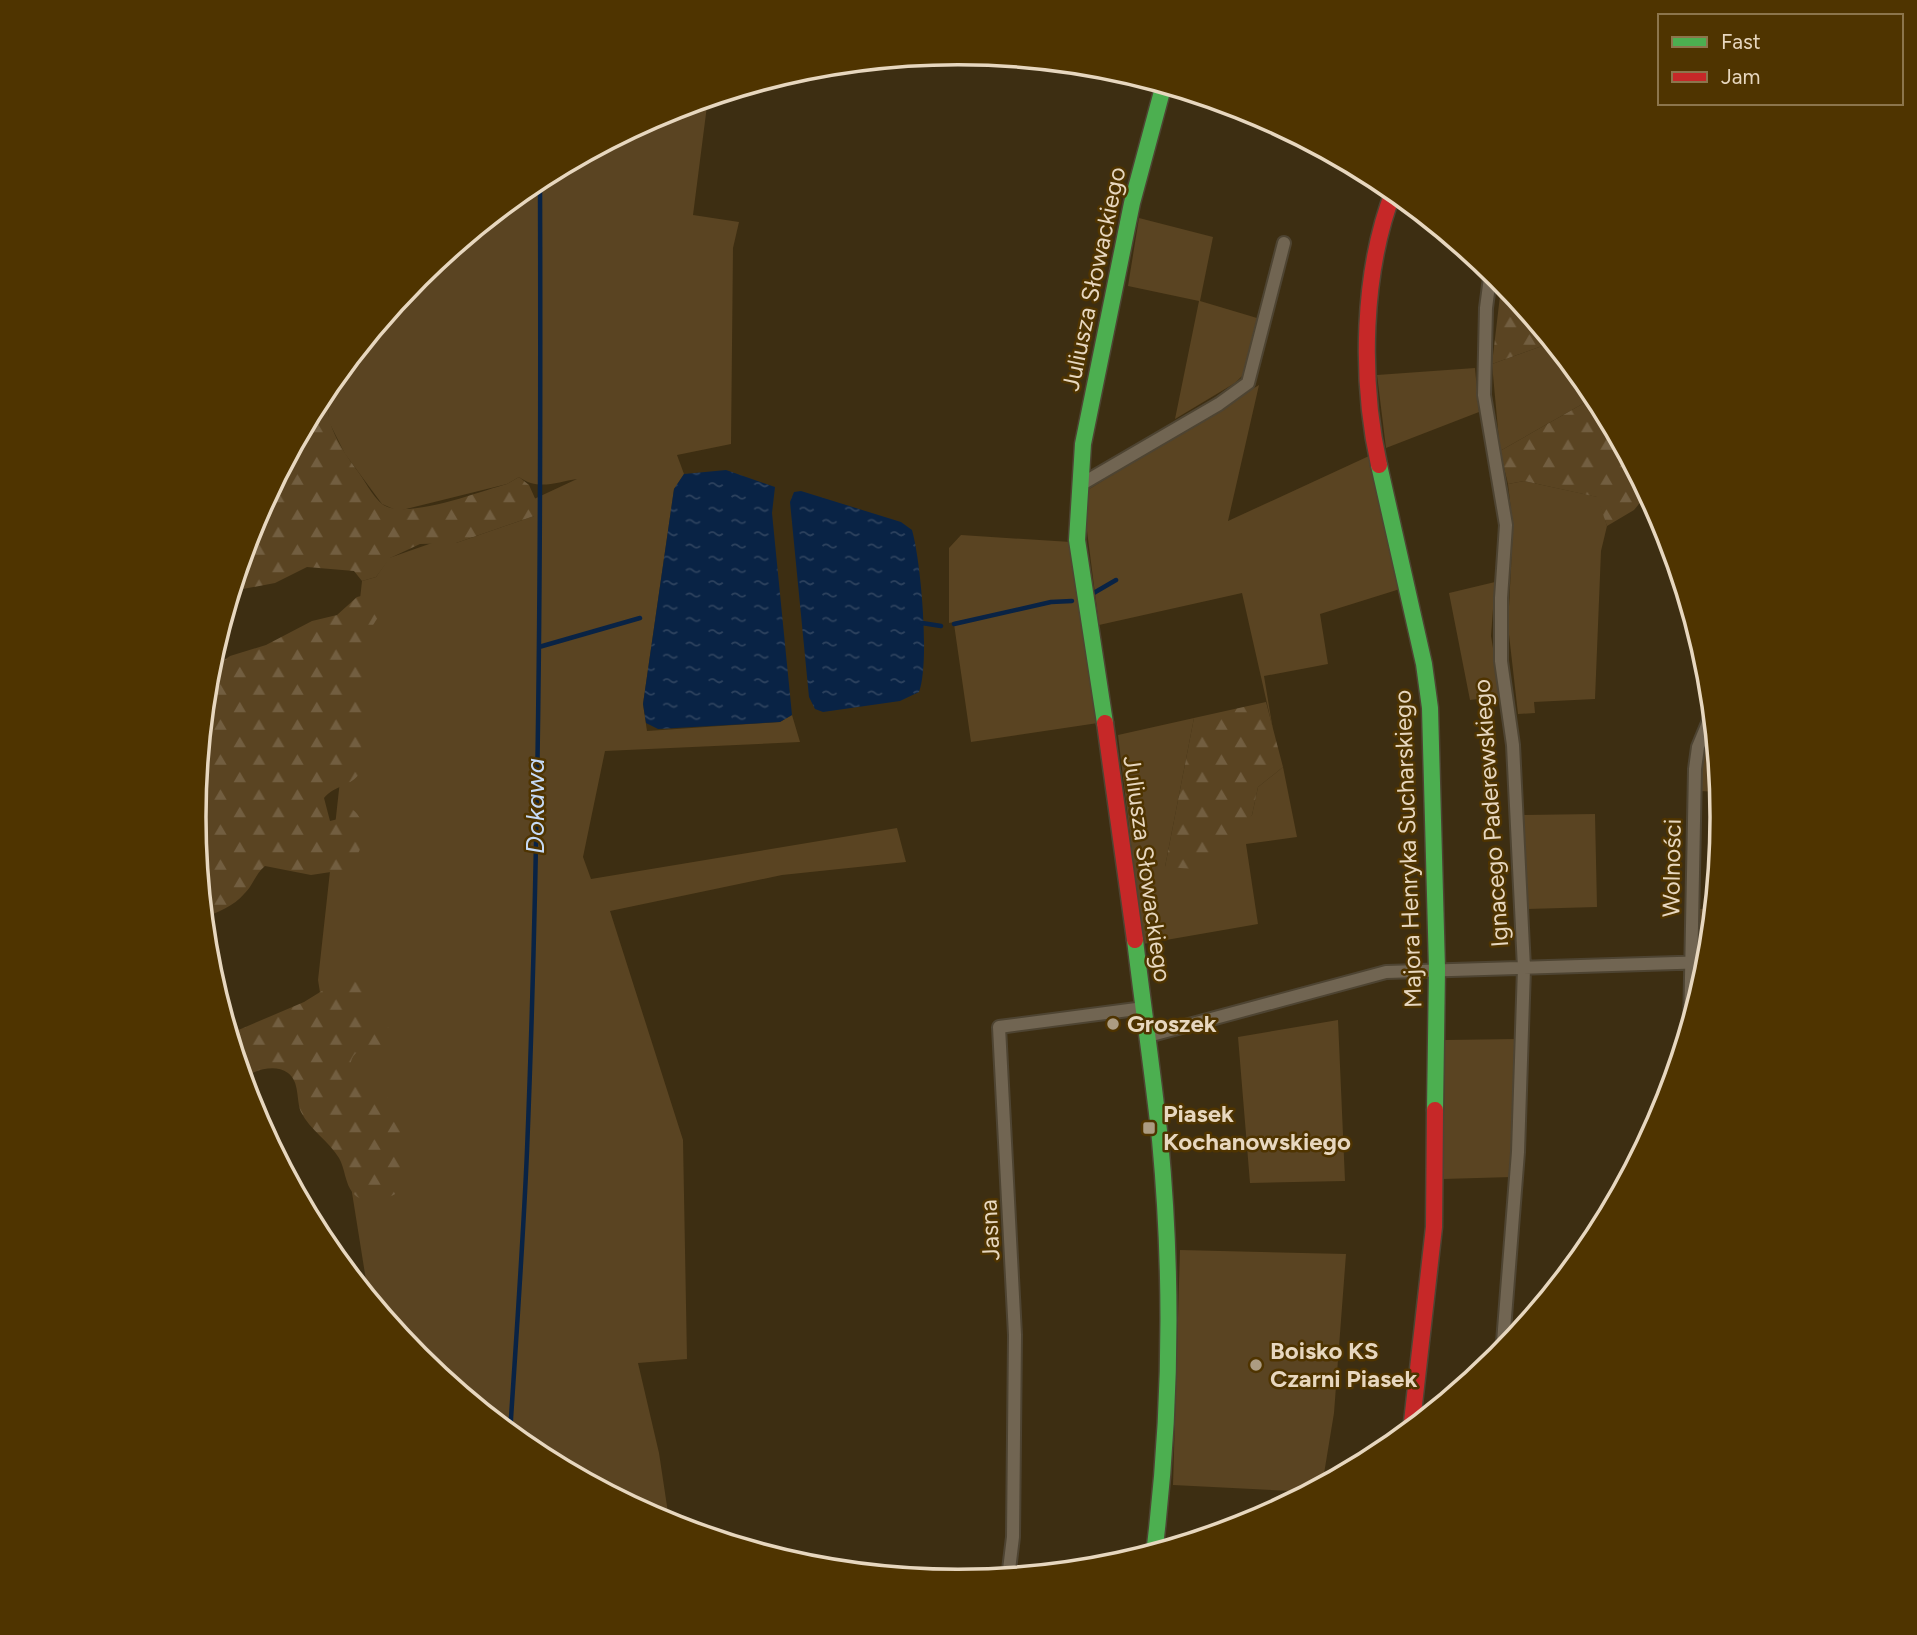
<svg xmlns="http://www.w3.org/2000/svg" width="1917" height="1635" viewBox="0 0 1917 1635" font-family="Figtree,sans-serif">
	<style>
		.green { fill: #5a4422 }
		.forest { fill: url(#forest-firs) }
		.water { fill: url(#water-ripples) }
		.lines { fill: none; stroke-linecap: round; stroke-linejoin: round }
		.stream { stroke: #092345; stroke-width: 4.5 }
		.street-casing { stroke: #4e4432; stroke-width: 16 }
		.fast-casing { stroke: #4e4432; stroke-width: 19 }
		.jam-casing { stroke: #4e4432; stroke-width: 19 }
		.street { stroke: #716552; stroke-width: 12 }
		.fast { stroke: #4caf50; stroke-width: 16 }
		.jam { stroke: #c62828; stroke-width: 16 }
		.poi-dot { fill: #ac9c82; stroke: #4f3400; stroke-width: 2.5 }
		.labels { text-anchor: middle; stroke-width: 5; stroke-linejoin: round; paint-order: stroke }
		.street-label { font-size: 24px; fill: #e7d7bf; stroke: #4f3400 }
		.poi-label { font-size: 24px; font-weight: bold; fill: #e7d7bf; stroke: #4f3400; text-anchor: start }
		.water-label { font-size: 26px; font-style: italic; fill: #c5daf6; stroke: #4f3400 }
		.rim { fill: none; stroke: #e7d7bf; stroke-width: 3.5 }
	</style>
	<defs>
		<pattern id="forest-firs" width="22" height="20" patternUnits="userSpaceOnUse" patternTransform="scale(1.75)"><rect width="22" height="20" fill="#5a4422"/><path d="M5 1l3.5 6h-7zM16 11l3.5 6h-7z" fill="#725e40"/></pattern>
		<pattern id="water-ripples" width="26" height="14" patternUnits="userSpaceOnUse" patternTransform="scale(1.75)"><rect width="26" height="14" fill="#092345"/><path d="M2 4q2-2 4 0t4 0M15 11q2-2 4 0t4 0" fill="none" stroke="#2d425e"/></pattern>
	</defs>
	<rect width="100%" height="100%" fill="#3d2e12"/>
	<path class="green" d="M708,98L693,215L739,222L733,248L731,444L677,455L684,474L674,489L643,704L647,731L780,722L792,715L800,742L605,751L583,857L591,879L897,828L906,862L782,875L610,911L683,1140L687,1359L638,1363L659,1453L670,1526L533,1453L417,1358L369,1299L318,980L362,581L376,577L389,558L432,543H456L534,516V499L577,479C557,482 538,491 519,477L507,484L398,511L382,504L345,454L329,422L328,411L340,382L335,378C362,344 388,304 420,275C502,199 600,130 708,98Z
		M1139,218L1213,237L1200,301L1257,318L1247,371L1235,383L1175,419L1199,301L1128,286Z
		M1553,342L1595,394L1593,398L1500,451L1492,364Z
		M1475,368L1479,412L1386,448L1377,375Z
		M1259,385L1228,521L1369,456L1400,589L1320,614L1328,664L1264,676L1273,730L1242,593L1099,625L1087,531L1086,491Z
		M1524,481L1598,497L1607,526L1601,551L1595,699L1534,702L1535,713L1518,714L1508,626L1513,528L1508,484Z
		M961,535L1071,542L1077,598L1098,723L971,742L954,624L1069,600L949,623V548Z
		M1495,582L1491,636L1501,696L1470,700L1449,593Z
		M1714,717L1721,792L1699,791L1704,746Z
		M1194,718L1165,867L1252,815L1258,787L1283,767L1297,837L1246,844L1258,924L1143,944L1118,735Z
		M1595,814L1597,907L1527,909L1524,815Z
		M1696,909H1715L1710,954L1697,955Z
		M1338,1020L1345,1181L1250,1183L1238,1037Z
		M1516,1039L1512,1177L1443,1179L1445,1040Z
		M1180,1250L1346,1254L1334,1413L1322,1486L1311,1492L1173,1485Z"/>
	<path class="forest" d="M1502,279L1553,342L1492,364Z
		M335,378L340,382L342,394L328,411C330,432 344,452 356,469C364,479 372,496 382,504C404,521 481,491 507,484L519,477L529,485L538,505L534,516L456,543L420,544L390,558L376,577L362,581L354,571L307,567L275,583L232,591L252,524L323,392Z
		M1595,394L1648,493L1634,510L1607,526L1597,497L1524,481L1508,484L1500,451L1593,398Z
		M369,594L378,602L380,614L368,633L360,773C350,787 335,785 324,798L330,821L342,818L352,809C373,826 363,855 344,870L311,875L265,866C255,874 253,886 244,894C234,906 218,912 203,918L194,817L208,671L230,656L266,645L312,621L337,615L357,597Z
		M1266,702L1283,767L1258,787L1252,815L1196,869L1165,867L1194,718Z
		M350,978C373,992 365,998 368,1020L392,1029L402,1037L394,1045C367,1049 345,1043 351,1082L387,1096L405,1141L400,1164L405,1186C396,1198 365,1208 353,1193C345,1184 345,1168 339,1158C329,1141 310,1130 301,1112C296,1100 300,1082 288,1073C274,1063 254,1071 242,1078L229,1034L304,1002L338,981Z"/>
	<path class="water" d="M726,470L775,487L772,513L792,715L780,722L658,729L646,723L643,704L674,489L684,474Z
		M801,491L901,522L912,530C921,561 930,663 919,692L900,701L823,712L815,709L809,697L790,502L794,492Z"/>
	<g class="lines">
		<path class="stream" d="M1092,594L1116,580
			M922,623L941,626
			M954,624L1051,602L1072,601
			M539,647L640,618
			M510,1434C516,1340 523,1245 527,1151C540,826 541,502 540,178"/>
		<g class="street-casing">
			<path id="street" d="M1491,270L1486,308L1484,395L1506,525L1501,598V661L1513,745L1524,968L1518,1152L1502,1355
				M1080,485L1219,404L1248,383L1284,243
				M1690,1030L1695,769L1698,747L1713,711
				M1148,1036L1386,972L1709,962
				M1008,1578L1013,1537L1015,1335L999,1027L1144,1008"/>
		</g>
		<g class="fast-casing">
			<path id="fast" d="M1379,465L1424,664L1430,708L1437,969L1435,1110
				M1105,723L1077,540L1083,444L1132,203L1164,84
				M1135,940C1143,1007 1153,1074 1160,1140C1173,1278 1171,1417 1154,1554"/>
		</g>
		<g class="jam-casing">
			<path id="jam" d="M1379,465C1360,380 1362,271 1394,190
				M1105,723L1135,940
				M1411,1431L1434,1227L1435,1110"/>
		</g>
		<use href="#street" class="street"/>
		<use href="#fast" class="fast"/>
		<use href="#jam" class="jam"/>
	</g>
	<g class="poi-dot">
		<circle cx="1113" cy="1024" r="7"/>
		<rect x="1142" y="1121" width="14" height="14" rx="3.5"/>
		<circle cx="1256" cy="1365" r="7"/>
	</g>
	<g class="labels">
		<g class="street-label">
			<text transform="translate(1094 279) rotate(-78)" y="8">Juliusza Słowackiego</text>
			<text transform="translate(1491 813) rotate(-94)" y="8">Ignacego Paderewskiego</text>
			<text transform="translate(1408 849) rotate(-92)" y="8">Majora Henryka Sucharskiego</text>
			<text transform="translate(1672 868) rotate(-89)" y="8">Wolności</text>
			<text transform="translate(1147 869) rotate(82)" y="8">Juliusza Słowackiego</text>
			<text transform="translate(990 1230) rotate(-93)" y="8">Jasna</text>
		</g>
		<g class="poi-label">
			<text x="1127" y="1032">Groszek</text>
			<text x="1163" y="1122">Piasek<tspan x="1163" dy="28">Kochanowskiego</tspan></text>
			<text x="1270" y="1359">Boisko KS<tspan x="1270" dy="28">Czarni Piasek</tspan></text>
		</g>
		<g class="water-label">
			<text transform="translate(535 806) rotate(-90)" y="9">Dokawa</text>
		</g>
	</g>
	<path d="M0 0H1917V1635H0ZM206 817a752 752 0 1 1 1504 0a752 752 0 1 1-1504 0Z" fill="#4f3400" fill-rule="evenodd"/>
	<path class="rim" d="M206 817a752 752 0 1 1 1504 0a752 752 0 1 1-1504 0Z"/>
	<rect x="1658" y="14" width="245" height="91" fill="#4f3400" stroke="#8c754c" stroke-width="2"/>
	<rect x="1672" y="37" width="35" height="10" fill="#4caf50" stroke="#8c754c" stroke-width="2"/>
	<text x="1721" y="49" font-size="21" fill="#e7d7bf">Fast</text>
	<rect x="1672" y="72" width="35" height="10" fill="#c62828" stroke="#8c754c" stroke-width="2"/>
	<text x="1721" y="84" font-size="21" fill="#e7d7bf">Jam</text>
</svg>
